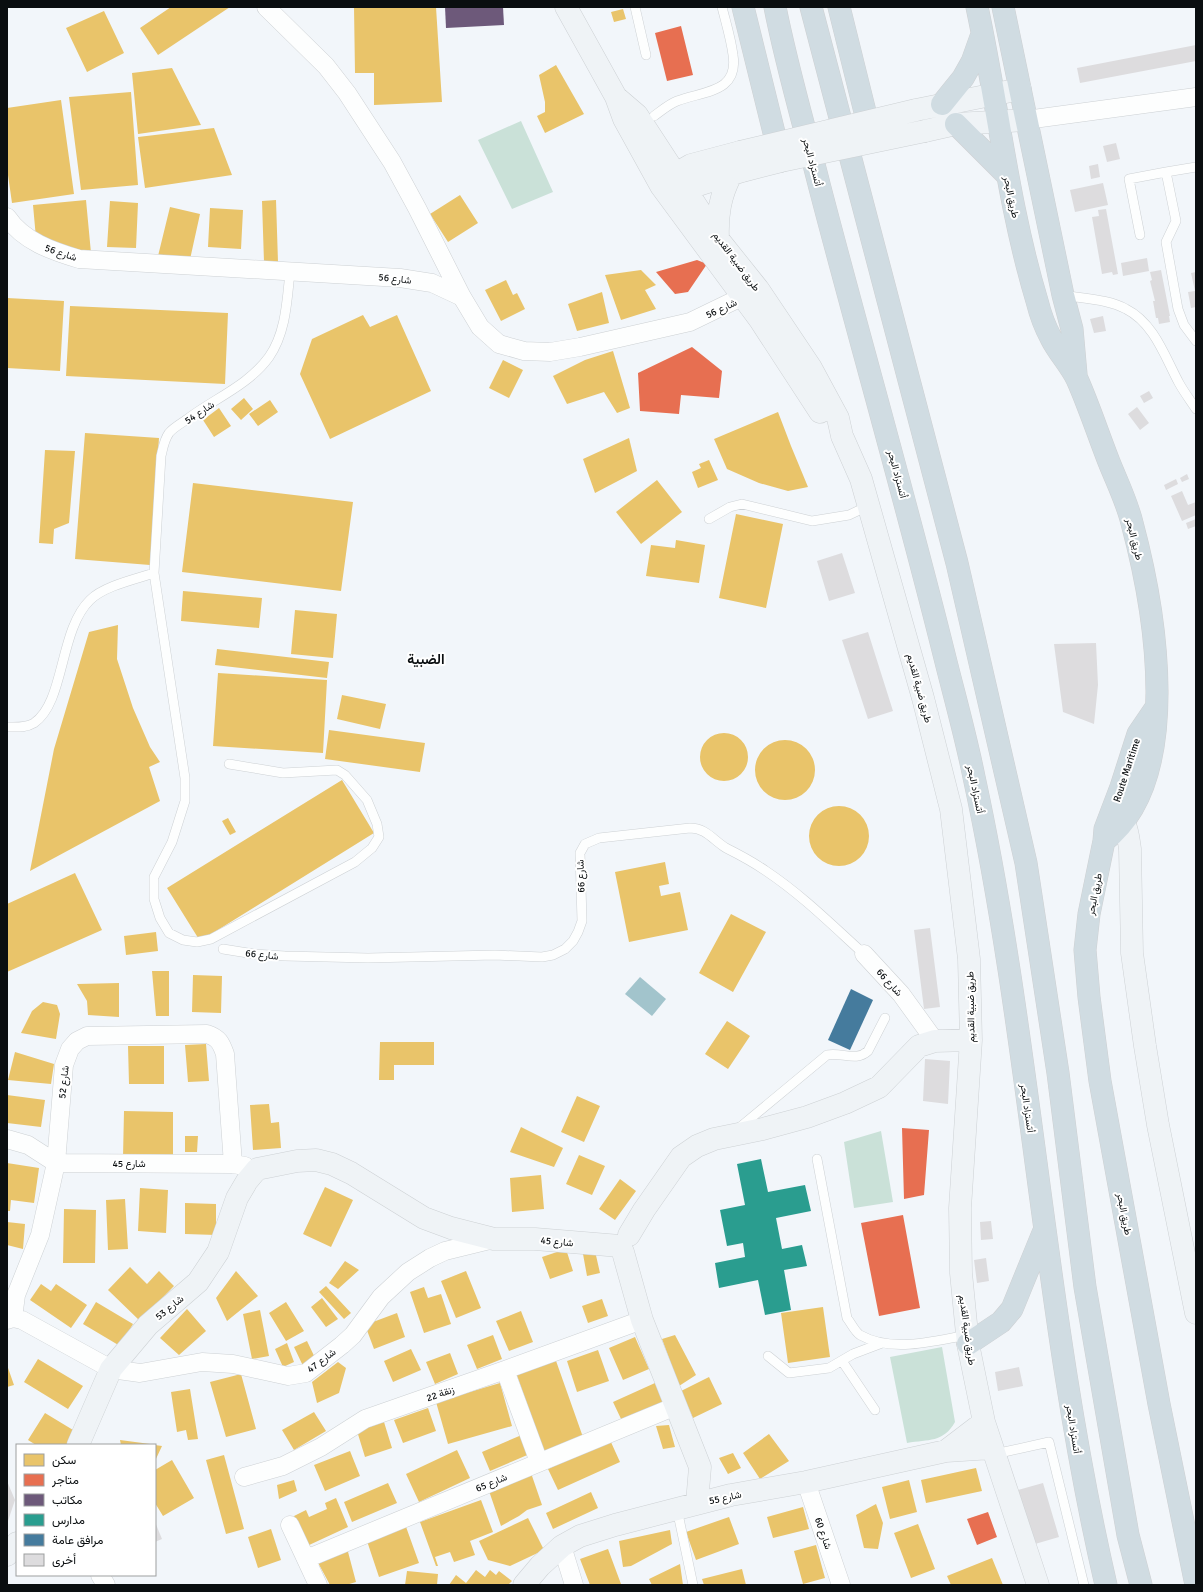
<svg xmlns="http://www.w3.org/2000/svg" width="1203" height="1592" viewBox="0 0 1203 1592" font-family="Signika,Vazirmatn,sans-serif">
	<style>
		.green { fill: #cae1d8 }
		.water { fill: #a2c4cc }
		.homes { fill: #e9c46a }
		.shops { fill: #e76f51 }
		.offices { fill: #6d597a }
		.schools { fill: #2a9d8f }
		.public { fill: #457b9d }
		.building { fill: #dddcde }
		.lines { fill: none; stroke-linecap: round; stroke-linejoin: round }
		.lane-casing { stroke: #cdd1d4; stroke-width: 10 }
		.street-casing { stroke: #cdd1d4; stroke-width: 19 }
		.secondary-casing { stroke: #cdd1d4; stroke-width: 23 }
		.highway-casing { stroke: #ced0d2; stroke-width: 23 }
		.lane { stroke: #fdfefe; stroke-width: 9 }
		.street { stroke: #fdfefe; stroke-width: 18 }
		.secondary { stroke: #eff3f6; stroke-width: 22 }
		.highway { stroke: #d0dce2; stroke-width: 22 }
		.secondary-bridge-casing { stroke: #cdd1d4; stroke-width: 23; stroke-linecap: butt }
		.secondary-bridge { stroke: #eff3f6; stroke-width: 22 }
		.labels { text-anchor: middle; stroke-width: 4; stroke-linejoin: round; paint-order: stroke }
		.street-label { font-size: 10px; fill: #0a0e10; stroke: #fff }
		.district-label { font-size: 14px; font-weight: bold; fill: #0a0e10; stroke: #fff }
	</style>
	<rect width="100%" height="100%" fill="#f2f6fa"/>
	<path class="green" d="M521,121L553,192L512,209L478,140Z
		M881,1131L893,1202L854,1208L844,1142Z
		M942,1347L955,1422C943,1443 929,1439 907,1443L890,1357Z"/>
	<path class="water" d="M640,977L666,999L652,1016L625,994Z"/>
	<path class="homes" d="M171,7H230L158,55L140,28Z
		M354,7H436L442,102L374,105V73H355Z
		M623,9L626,19L614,22L611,12Z
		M104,11L124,53L87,72L66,28Z
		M556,65L584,114L545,133L537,116L545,112V102L539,75Z
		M172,68L201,125L138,134L132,73Z
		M131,92L138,185L81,190L69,97Z
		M61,100L74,194L12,203L7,168V108Z
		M214,128L232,175L145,188L138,137Z
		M460,195L478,223L448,242L430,214Z
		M86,200L91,253L64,250L36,238L33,205Z
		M276,200L278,262H264L262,201Z
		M110,201L138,203L136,248L107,247Z
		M170,207L200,214L189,264L158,256Z
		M210,208L243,210L241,249L208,247Z
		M641,270L656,285L645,290L656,309L621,320L605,275Z
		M506,280L513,295L517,293L525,309L501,321L485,290Z
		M602,292L609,323L577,331L568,304Z
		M7,298L64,301L60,371L7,368Z
		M70,306L228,313L225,384L66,376Z
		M363,315L370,327L397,315L431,391L330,439L300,374L312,339Z
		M613,351L630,408L617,413L604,392L567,404L553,376L585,360Z
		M503,360L523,370L509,398L489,388Z
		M244,398L253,409L241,420L231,409Z
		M270,400L278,412L258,426L249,414Z
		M219,408L231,426L214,437L203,420Z
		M778,412L791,446L808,487L788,491L759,483L727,469L714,439Z
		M85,433L159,438L150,565L75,559Z
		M629,438L637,471L595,493L583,459Z
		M45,450L75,451L69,523L54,529L53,544L39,543Z
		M709,460L718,480L698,488L692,472L701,468L699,464Z
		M657,480L682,512L641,544L616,512Z
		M193,483L353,502L341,591L182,572Z
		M736,514L783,524L766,608L719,598Z
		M676,540L705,545L699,583L646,576L651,545L675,548Z
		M183,591L262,598L259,628L181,621Z
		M295,610L337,614L333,658L291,654Z
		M118,625L117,659L133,708L150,747L160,762L149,767L160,801L30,871L54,749L89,632Z
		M217,649L329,662L327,678L215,665Z
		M218,673L327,680L323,753L213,746Z
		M342,695L386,704L380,729L337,719Z
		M329,730L425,743L420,772L325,759Z
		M700 757a24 24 0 1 1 48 0a24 24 0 1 1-48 0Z
		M755 770a30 30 0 1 1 60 0a30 30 0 1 1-60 0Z
		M342,780L374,833L200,941L167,888Z
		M809 836a30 30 0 1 1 60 0a30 30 0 1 1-60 0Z
		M228,818L236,832L230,835L222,821Z
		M665,862L669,884L659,886L661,896L680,892L688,930L629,942L615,872Z
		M75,873L102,930L7,972V904Z
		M731,914L766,932L733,992L699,973Z
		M156,932L158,951L126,955L124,936Z
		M152,971H169V1016H156Z
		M193,975L222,976L221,1013L192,1012Z
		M119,983V1017L88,1015L87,1001L77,984Z
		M43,1002L57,1005L60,1014L56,1039L21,1033L32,1011Z
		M727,1021L750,1036L728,1069L705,1054Z
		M380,1042H434V1065H394V1080H379Z
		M206,1044L209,1081L188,1082L185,1045Z
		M128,1046H164V1084H129Z
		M15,1052L54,1064L51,1084L8,1080Z
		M7,1095L45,1100L41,1127L7,1123Z
		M577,1096L600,1106L584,1142L561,1132Z
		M269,1104L271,1123L279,1122L281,1148L253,1150L250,1105Z
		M124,1111L173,1112V1157H123Z
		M521,1127L563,1148L554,1167L510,1152Z
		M185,1136H198L197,1152H185Z
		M579,1155L605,1166L592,1195L566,1184Z
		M7,1163L39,1168L34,1203L11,1200L10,1211H7Z
		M541,1175L544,1209L512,1212L510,1178Z
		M620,1179L636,1191L615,1220L599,1209Z
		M325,1187L353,1200L331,1247L303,1234Z
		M140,1188L168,1190L166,1233L138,1231Z
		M125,1199L128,1249L108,1250L106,1200Z
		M185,1203L216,1204V1235L185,1234Z
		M64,1209L96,1210L95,1263H63Z
		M7,1222L25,1224L23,1249L7,1245Z
		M566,1249L573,1271L550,1279L542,1257Z
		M595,1251L600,1273L587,1276L583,1254Z
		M345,1261L359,1270L338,1289L329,1283Z
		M130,1267L147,1284L159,1271L174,1286L140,1321L108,1290Z
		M236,1271L258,1296L227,1321L216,1298Z
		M466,1271L481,1308L456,1318L441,1281Z
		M41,1284L51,1291L56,1284L87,1305L71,1328L30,1300Z
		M326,1286L351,1313L344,1319L319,1292Z
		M424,1287L428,1298L441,1294L451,1324L424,1333L410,1292Z
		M322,1298L338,1319L326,1327L311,1307Z
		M602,1299L608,1316L588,1323L582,1306Z
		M96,1302L133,1324L120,1346L83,1324Z
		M286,1302L304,1331L286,1341L269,1313Z
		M823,1307L830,1357L788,1363L781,1313Z
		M187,1309L206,1331L179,1355L160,1338Z
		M260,1310L269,1356L252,1359L243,1314Z
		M521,1311L533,1342L509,1351L496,1321Z
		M397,1313L405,1337L374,1349L365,1325Z
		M493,1335L502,1359L477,1369L467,1345Z
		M675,1335L696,1375L679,1386L662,1339Z
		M635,1337L649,1369L623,1380L609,1348Z
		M307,1341L317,1362L304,1368L294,1347Z
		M287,1343L294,1362L283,1367L275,1349Z
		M411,1349L421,1370L393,1382L384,1361Z
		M598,1350L609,1381L577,1392L567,1361Z
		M450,1353L458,1374L435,1384L426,1362Z
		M555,1358L584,1440L545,1454L516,1373Z
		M38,1359L83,1386L68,1409L24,1382Z
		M338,1362L346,1368L339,1393L317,1403L312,1382Z
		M7,1365L14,1385L7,1387Z
		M241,1374L256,1429L226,1437L210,1382Z
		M709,1377L722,1404L693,1418L681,1391Z
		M500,1383L512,1426L448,1444L436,1402Z
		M655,1383L663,1402L622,1421L613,1402Z
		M190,1389L198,1439L188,1440L186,1430L177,1432L171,1392Z
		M428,1408L436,1431L403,1443L394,1420Z
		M314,1412L326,1431L294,1450L282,1430Z
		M45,1413L78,1433L71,1445H36L28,1440Z
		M384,1422L392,1448L365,1457L357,1431Z
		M669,1425L675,1447L663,1449L656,1426Z
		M524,1434L532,1453L490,1471L482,1452Z
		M769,1434L789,1461L760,1479L743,1453Z
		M120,1440L150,1444V1445H121Z
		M610,1440L620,1462L558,1490L548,1469Z
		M155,1445L162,1446L155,1461Z
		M457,1450L470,1478L419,1502L406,1474Z
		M350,1451L360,1476L325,1491L314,1465Z
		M733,1453L741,1468L728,1474L719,1458Z
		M224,1455L244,1529L226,1534L206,1460Z
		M172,1460L194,1498L163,1516L155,1503V1470Z
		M976,1468L982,1491L926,1503L921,1480Z
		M531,1473L542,1505L527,1510L519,1516L501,1526L488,1488Z
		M294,1480L297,1491L279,1499L277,1485Z
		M909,1480L917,1512L890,1519L882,1487Z
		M388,1483L397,1503L352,1522L344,1502Z
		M591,1492L598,1508L553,1529L546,1513Z
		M336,1498L348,1527L307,1546L294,1516L306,1510L309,1517L327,1509L325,1503Z
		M481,1500L493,1532L470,1541L475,1555L454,1562L450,1552L435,1557L438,1566H436L420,1522Z
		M876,1504L883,1523L878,1549L864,1548L856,1515Z
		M803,1507L809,1529L773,1538L767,1517Z
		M729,1517L739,1544L696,1560L686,1532Z
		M528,1518L544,1550L510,1566L488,1560L479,1541Z
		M405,1524L419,1563L379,1577L366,1538Z
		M918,1524L935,1569L911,1578L894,1533Z
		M271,1529L281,1560L258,1568L248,1537Z
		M670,1530L672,1544L631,1566L623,1567L619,1541Z
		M816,1545L825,1578L803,1584L794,1551Z
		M347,1548L356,1582L346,1585H330L316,1559Z
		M608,1549L621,1584L590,1585L580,1559Z
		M992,1558L1003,1585H951L947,1576Z
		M680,1564L683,1585H652L649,1579Z
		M742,1569L746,1585H704L702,1579Z
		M476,1570L485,1577L490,1570L496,1575L499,1571L512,1581L508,1585H449L456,1575L466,1583Z
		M407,1571L438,1574L437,1585H405Z"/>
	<path class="shops" d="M681,26L693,75L667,81L655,33Z
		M697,260L707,264L688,292L675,294L656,272Z
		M692,347L722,371L719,398L681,395L679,414L640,411L638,373Z
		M902,1128L929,1130L924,1195L904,1199Z
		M903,1215L920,1308L879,1316L861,1223Z
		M988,1512L997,1537L977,1545L967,1519Z"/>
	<path class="offices" d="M445,7H503L504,25L446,28Z"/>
	<path class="schools" d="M761,1159L768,1192L805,1185L811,1211L776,1218L782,1249L802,1245L807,1266L784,1270L791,1310L765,1315L758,1280L719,1288L715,1263L745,1257L743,1243L727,1246L720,1210L745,1205L737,1164Z"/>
	<path class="public" d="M851,989L873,1000L850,1050L828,1040Z"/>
	<path class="building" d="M1196,45V61L1080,83L1077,68Z
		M1116,143L1120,159L1107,162L1103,146Z
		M1098,164L1100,177L1091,179L1089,166Z
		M1103,183L1108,205L1075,212L1070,190Z
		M1106,209L1118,274L1113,275L1112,272L1102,274L1092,217L1099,216L1098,210Z
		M1147,258L1149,271L1123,276L1121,263Z
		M1161,270L1170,316H1169L1170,322L1159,324L1158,318H1156L1153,301H1155L1150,281L1152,280L1150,272Z
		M1196,272V307L1191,308L1188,292L1195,291L1191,273Z
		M1103,316L1106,331L1094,333L1090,319Z
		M1149,391L1153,398L1144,403L1140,396Z
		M1137,407L1149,423L1140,430L1128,414Z
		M1187,474L1189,479L1182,482L1180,478Z
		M1176,479L1178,484L1166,490L1164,485Z
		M1182,491L1188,505L1196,502V515L1182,521L1171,496Z
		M1196,519V526L1188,529L1186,523Z
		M842,553L855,593L829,601L817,561Z
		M868,632L893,711L868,719L842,640Z
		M1096,643L1098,685L1094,724L1063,712L1054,644Z
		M930,928L940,1007L924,1009L914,930Z
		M925,1059L950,1061L948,1104L923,1101Z
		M991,1221L993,1239L981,1240L980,1222Z
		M986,1258L989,1281L977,1283L974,1260Z
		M1019,1367L1023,1386L998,1391L995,1372Z
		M7,1481L15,1500L7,1524Z
		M1043,1483L1059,1537L1035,1544L1018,1490Z
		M155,1522L162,1539L155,1542Z"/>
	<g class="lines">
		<g class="lane-casing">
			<path id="lane" d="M635,7L646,55
				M654,116C661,111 669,104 677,101C703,91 739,93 733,55C731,39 726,23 722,7
				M1196,167L1166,172L1176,221L1166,242L1178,309L1184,325L1196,341
				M1140,235L1129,179L1166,172
				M1063,295C1084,299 1108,299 1126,309C1154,323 1165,357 1179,383C1184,392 1190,400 1196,409
				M709,519L730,507L742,504L812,521L849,515L868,506
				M7,727C16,727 26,728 34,723C65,702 59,630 90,600C104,586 136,579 154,573
				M229,764L283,773L337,770L345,775L367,800L377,824L379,837L372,848L355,862L211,939L197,942L183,940L169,933L160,918L154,899V877L172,842L185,801V778L154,573L161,456C163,448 164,440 169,433C173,428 180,424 186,420C213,399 248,386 269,357C286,333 287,300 290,272
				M223,949L254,954L285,956L368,958L495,955L542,957L553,955L565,949L573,941L578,932L582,921L580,853L585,844L599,838L690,828C706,828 713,840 726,848C740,855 753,862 766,871C802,895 832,925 864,954
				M739,1128L827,1055C842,1052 856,1062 868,1051L885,1018
				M817,1159L847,1318C851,1323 855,1332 860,1335C892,1353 933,1341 967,1335
				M768,1356L789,1373L829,1368L853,1354L882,1343
				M842,1361L875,1410
				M995,1454L1049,1442L1084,1585
				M677,1509L693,1585"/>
		</g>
		<g class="street-casing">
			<path id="street" d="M266,7L326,66L347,93L392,162L417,208L462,297L480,327L499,344L524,351L550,352L580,347L690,322L754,291
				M1026,120L1196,97
				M7,217C23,241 52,251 79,259L400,278L432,283L462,297
				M864,954L901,994L935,1041
				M7,1139L28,1145L56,1163L233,1164L245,1166
				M13,1318L16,1295L40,1235L56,1163L64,1065L70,1049L77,1041L87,1036L207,1034C219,1038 221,1043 225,1054L233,1164
				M7,1320L13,1318L22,1320L111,1369L140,1373L202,1362L233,1364L288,1376L306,1373L342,1345L353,1335L381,1297L408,1272L430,1258L445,1251L494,1239
				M505,1370L539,1462
				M244,1477L283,1466L321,1447L365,1419L505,1370L642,1320
				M806,1482L841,1585
				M290,1525L318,1585
				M562,1546L574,1585
				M306,1559L676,1406
				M100,1575L106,1585"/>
		</g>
		<g class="secondary-casing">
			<path id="secondary" d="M566,7L616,97L624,119L661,186L760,320L820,412
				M616,97L637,115L718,239L758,289L811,368L838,418L842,436L861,479L923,698L951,809L969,959L971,1040L960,1208L961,1273L968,1344L984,1422L1038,1585
				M916,110L1020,89
				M925,131L956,124L1026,120
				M663,181L691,165L740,152
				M675,198L698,185L742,171
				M718,239C717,215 720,196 731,175
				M1113,811C1128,825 1127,829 1130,849L1132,953L1145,1046L1158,1125L1196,1313
				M629,1235L644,1210L681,1157L697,1146L714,1139L763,1129L807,1117L845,1103L879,1087L919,1046L935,1041L971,1040
				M623,1252L642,1320L700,1467L697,1503
				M78,1445L111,1369L148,1325L198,1282L218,1252L237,1198L247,1181L257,1169L297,1161L316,1160L332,1164L351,1173L424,1218L451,1228L494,1239H535L620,1246
				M946,1451L984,1422
				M7,1555L17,1543
				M524,1585L540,1566L562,1546L580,1536L615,1525L731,1495L806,1482L946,1451L992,1448"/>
		</g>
		<g class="highway-casing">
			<path id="highway" d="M743,7L781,161
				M775,7C787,68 805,128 820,188C861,345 906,501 945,658C955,698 966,737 974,777C1032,1044 1044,1319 1106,1585
				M811,7L957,563L1026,863L1058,1073L1085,1287L1128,1535L1141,1585
				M839,7L872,140
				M977,7C998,105 1008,205 1037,301C1040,313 1045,327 1051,338C1058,352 1070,365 1077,379C1089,406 1098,434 1109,462C1117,482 1127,502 1132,523C1155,609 1185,779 1104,841
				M1003,7L1063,295L1072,329L1076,374
				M942,104L963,78L972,62L982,34
				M956,124L1007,175
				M1155,709L1138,734L1121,787L1105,829L1104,841L1089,914L1085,950L1089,997L1100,1081L1159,1404L1196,1585
				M968,1344L1001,1322L1012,1309L1043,1233"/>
		</g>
		<use href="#lane" class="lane"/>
		<use href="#street" class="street"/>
		<use href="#secondary" class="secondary"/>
		<use href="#highway" class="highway"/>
		<g class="secondary-bridge-casing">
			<path id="secondary-bridge" d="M740,152L916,110
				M742,171L781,161L925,131"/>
		</g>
		<use href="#secondary-bridge" class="secondary-bridge"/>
	</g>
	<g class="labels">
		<g class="street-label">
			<text transform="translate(813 162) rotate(75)" y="4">أتستراد البحر</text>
			<text transform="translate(1012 197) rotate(78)" y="4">طريق البحر</text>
			<text transform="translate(61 252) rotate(19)" y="4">شارع 56</text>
			<text transform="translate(737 261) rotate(53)" y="4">طريق ضبية القديم</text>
			<text transform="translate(395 278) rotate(6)" y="4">شارع 56</text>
			<text transform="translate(721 308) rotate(-25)" y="4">شارع 56</text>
			<text transform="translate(199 412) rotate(-34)" y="4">شارع 54</text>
			<text transform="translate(898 474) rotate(75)" y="4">أتستراد البحر</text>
			<text transform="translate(1135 539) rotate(76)" y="4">طريق البحر</text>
			<text transform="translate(920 688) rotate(75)" y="4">طريق ضبية القديم</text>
			<text transform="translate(1126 770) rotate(-72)" y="4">Route Maritime</text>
			<text transform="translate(976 789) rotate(78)" y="4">أتستراد البحر</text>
			<text transform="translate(580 876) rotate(-92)" y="4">شارع 66</text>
			<text transform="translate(1094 894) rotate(-79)" y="4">طريق البحر</text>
			<text transform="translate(262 954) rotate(6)" y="4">شارع 66</text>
			<text transform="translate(890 982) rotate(48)" y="4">شارع 66</text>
			<text transform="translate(970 1007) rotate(-91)" y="4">طريق ضبية القديم</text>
			<text transform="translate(63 1082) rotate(-84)" y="4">شارع 52</text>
			<text transform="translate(1028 1108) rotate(82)" y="4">أتستراد البحر</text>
			<text x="129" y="1167">شارع 45</text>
			<text transform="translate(1125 1214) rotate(79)" y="4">طريق البحر</text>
			<text transform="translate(557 1241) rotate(5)" y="4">شارع 45</text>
			<text transform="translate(169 1307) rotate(-39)" y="4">شارع 53</text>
			<text transform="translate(968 1330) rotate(82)" y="4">طريق ضبية القديم</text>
			<text transform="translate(321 1360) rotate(-37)" y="4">شارع 47</text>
			<text transform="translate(440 1393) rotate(-19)" y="4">زنقة 22</text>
			<text transform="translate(1074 1429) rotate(81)" y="4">أتستراد البحر</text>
			<text transform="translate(491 1482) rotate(-22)" y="4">شارع 65</text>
			<text transform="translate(725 1497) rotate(-12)" y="4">شارع 55</text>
			<text transform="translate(824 1533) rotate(71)" y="4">شارع 60</text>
		</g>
		<g class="district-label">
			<text x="426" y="664">الضبية</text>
		</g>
	</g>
	<rect width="1203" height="1592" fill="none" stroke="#0a0e10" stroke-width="16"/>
	<rect x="16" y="1444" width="140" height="132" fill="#ffffff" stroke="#9d9f9f"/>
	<rect x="24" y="1454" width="20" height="12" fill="#e9c46a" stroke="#9d9f9f"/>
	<text x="52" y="1464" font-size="12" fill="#0a0e10">سكن</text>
	<rect x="24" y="1474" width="20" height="12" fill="#e76f51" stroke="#9d9f9f"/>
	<text x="52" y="1484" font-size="12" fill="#0a0e10">متاجر</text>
	<rect x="24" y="1494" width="20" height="12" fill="#6d597a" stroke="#9d9f9f"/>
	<text x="52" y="1504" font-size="12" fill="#0a0e10">مكاتب</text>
	<rect x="24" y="1514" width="20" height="12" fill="#2a9d8f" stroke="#9d9f9f"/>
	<text x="52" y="1524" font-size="12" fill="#0a0e10">مدارس</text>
	<rect x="24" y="1534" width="20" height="12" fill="#457b9d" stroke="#9d9f9f"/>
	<text x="52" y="1544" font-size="12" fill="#0a0e10">مرافق عامة</text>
	<rect x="24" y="1554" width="20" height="12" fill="#dddcde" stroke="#9d9f9f"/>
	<text x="52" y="1564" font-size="12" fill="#0a0e10">أخرى</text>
</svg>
